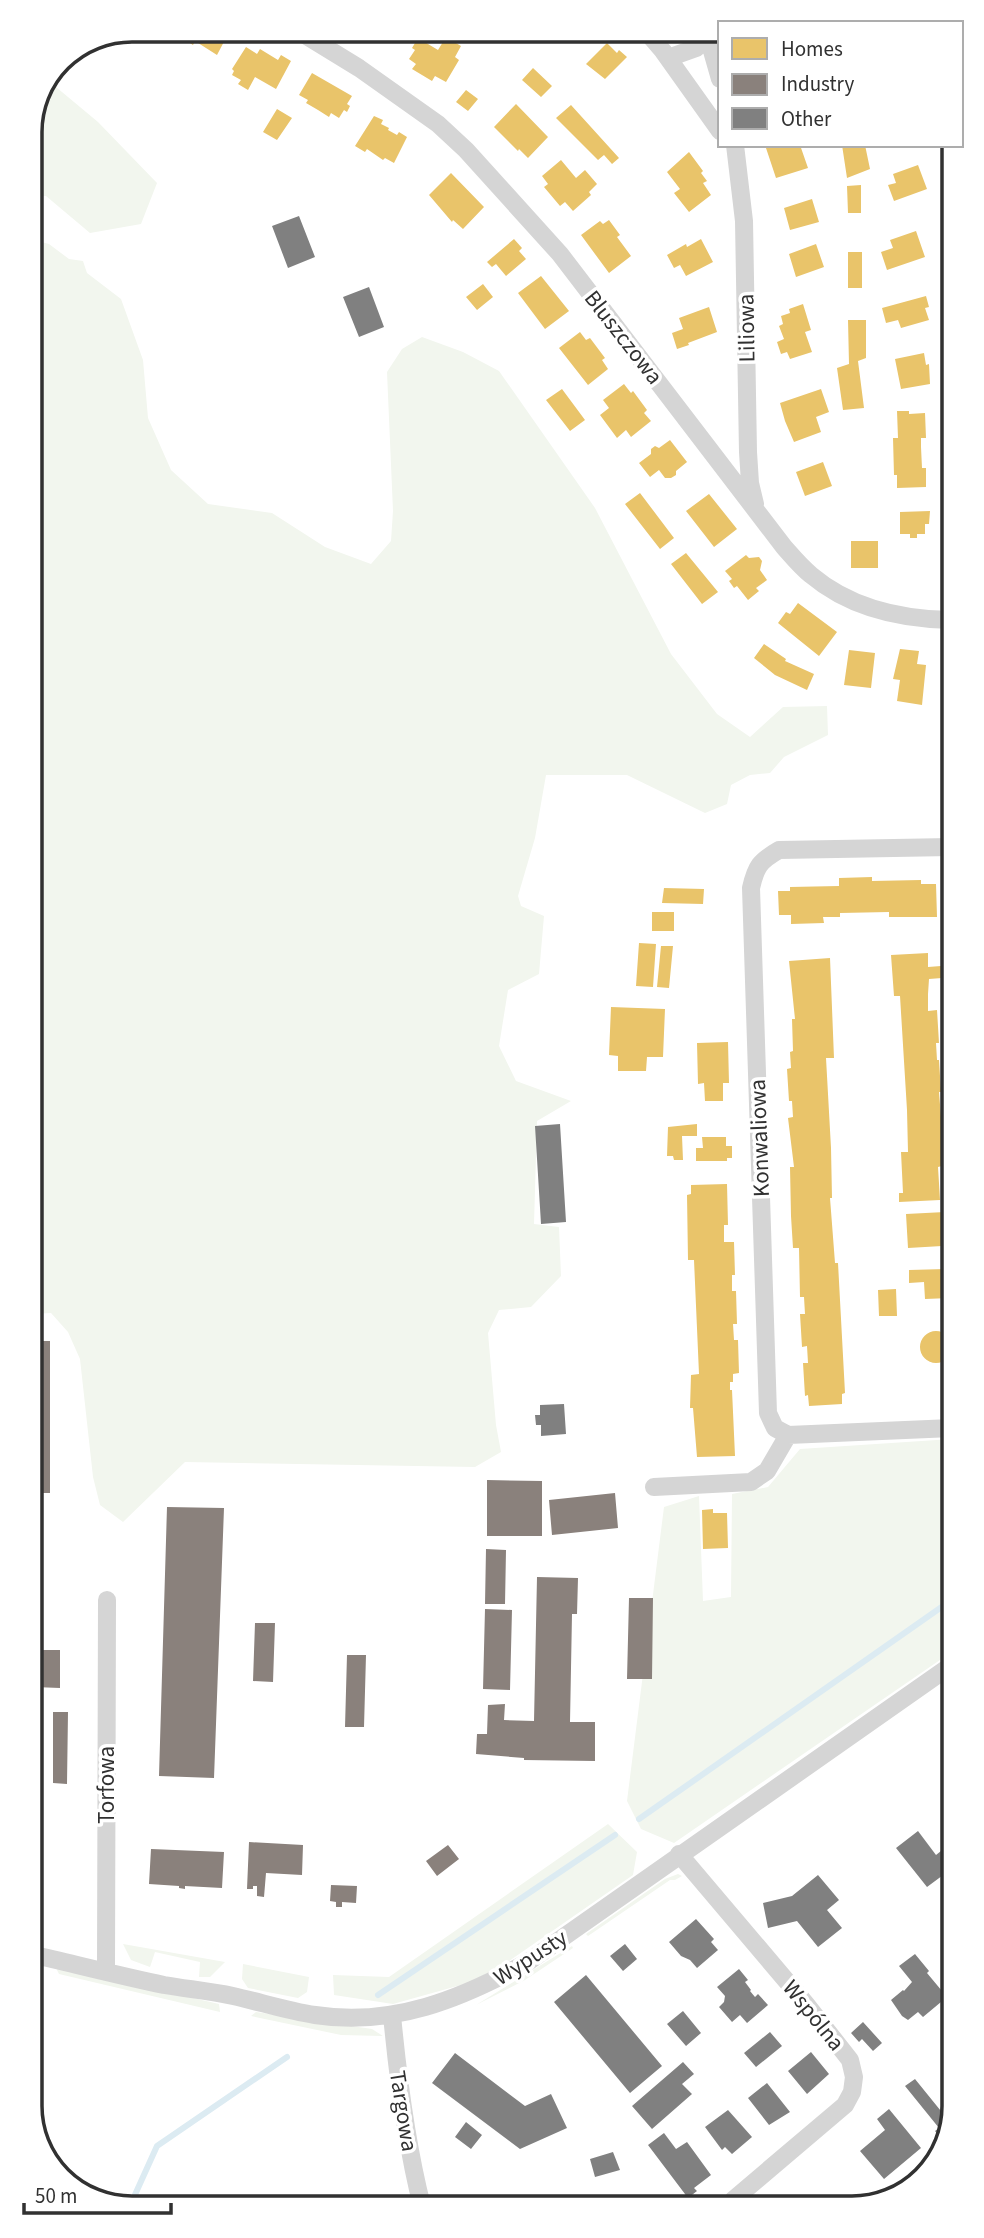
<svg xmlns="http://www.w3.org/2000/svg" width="984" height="2238" viewBox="0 0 984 2238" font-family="'Source Sans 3',sans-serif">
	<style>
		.green { fill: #f2f6ee }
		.homes { fill: #e9c46a }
		.industry { fill: #8a817c }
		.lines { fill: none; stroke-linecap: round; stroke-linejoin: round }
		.stream { stroke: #dcebf2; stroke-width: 6 }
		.building { fill: #808080 }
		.street { stroke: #d5d5d5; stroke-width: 18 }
		.labels { text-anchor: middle; stroke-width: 7; stroke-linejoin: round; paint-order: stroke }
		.street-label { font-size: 23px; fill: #313131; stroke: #fff }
		.rim { fill: none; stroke: #313131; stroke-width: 3.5 }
	</style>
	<rect width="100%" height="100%" fill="#fff"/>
	<path class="green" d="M50,82L98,122L157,183L141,224L90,233L46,196H30V126Z
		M30,239L49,244L69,259L83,261L87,273L121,299L143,360L148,418L171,470L208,504L272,513L325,547L371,564L391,541L393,511L387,372L402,349L422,337L463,352L499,371L595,508L671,654L717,714L750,737L783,707L827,706L828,735L784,757L770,773L750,775L731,785L727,804L705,813L627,775H546L535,838L518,896L521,906L544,916L539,974L508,990L499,1046L516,1081L571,1101L537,1121L534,1224L559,1227L561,1276L531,1307L499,1310L488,1333L496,1425L501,1452L475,1467L185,1462L123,1522L100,1505L93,1477L80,1359L68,1332L51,1313L33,1314Z
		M952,1439L953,1651L674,1843L641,1829L627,1801L664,1507L699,1496L703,1601L731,1597L732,1494L768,1487L800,1449Z
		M608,1824L637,1852L633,1875L502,1966L468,1983L393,2004L334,1995L333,1975L389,1977Z
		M678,1874L682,1876L675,1880H670L588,1936L586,1934L665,1879Z
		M123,1944L225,1962L210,1977H199L200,1962L155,1952L150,1967L131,1960Z
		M572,1946L573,1948L525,1980L476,2005Z
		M243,1964L309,1977L307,1992L298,1998L248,1988L242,1979Z
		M55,1966L219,2004L220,2012L59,1974Z
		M256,2012L372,2029L383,2036L341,2035L251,2016Z"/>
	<path class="homes" d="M173,30H226L223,34L227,36L217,55L195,41L193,45L172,32Z
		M355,30H392L384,43L375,38L373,41Z
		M446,37L461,46L455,57L459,60L446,82L435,76L432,81L412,69L416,64L409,59L415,50L412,48L418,38L438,50Z
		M607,43L617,53L619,50L627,57L605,79L586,64Z
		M246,47L257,54L260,49L278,60L281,55L291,61L276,89L255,77L248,90L238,84L241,80L232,75L234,71L232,69Z
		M533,68L552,86L541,97L522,80Z
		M312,73L352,96L347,104L350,106L347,112L344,110L339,118L331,113L329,117L318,110L306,103L308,100L299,95Z
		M466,90L478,99L468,111L456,102Z
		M516,104L548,137L528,158L519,149L518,151L494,127Z
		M571,105L619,158L612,164L604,155L598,160L556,118Z
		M277,109L292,118L277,140L263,132Z
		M374,116L383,120L381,124L389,128L388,130L397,135L399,132L407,137L394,163L385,158L383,160L367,149L365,152L355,146Z
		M765,145H800L808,168L776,178Z
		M842,145H865L870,169L847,178Z
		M689,152L703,171L701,173L707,181L703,183L711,195L689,212L674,193L680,189L667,172Z
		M561,160L576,178L585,170L597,184L589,192L591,195L573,211L565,202L560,206L544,187L548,184L542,176Z
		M918,165L927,189L894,201L888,185L896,183L893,174Z
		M451,173L484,207L463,229L453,220L452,222L429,195Z
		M861,185V213H848L847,186Z
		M812,199L819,222L790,230L784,208Z
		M609,220L620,235L617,237L631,256L609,273L581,235L600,221L603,224Z
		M916,231L925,257L887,270L881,252L893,248L890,240Z
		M514,239L522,248L519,251L526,259L506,276L496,264L492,267L487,262Z
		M701,239L713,262L686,276L680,265L674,268L667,255L686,244L687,247Z
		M816,244L824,267L796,277L789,254Z
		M848,252H862V288H848Z
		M541,276L569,311L545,329L518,293Z
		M483,284L493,297L477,310L466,297Z
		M926,296L929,307L925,308L929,320L901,328L898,320L886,323L882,308Z
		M803,304L811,330L805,332L812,352L790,359L787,352L781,354L777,342L784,339L779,326L783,324L781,316L790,313L789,309Z
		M709,307L717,332L688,343L689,345L677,349L672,333L683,329L679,318Z
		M848,320H866V358L858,361L864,408L843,410L837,368L849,364Z
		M580,332L586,340L590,338L605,358L602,360L608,369L588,385L559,348Z
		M924,353L926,365L929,364L930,384L901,389L895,359Z
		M624,384L631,393L633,391L647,410L644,413L651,421L631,437L626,430L617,438L600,415L609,408L603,400Z
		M562,389L585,420L570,431L546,400Z
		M821,389L829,412L816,417L821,432L794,442L785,421L780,403Z
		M897,411H909V414L925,413L926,438H921V447L922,468H926V487L897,488V475H894L893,438H898Z
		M670,440L687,462L676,471V475L671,478H665L659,470L650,477L639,463L651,454V449L655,446L659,448Z
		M823,462L832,486L805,496L796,472Z
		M640,493L674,538L660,549L625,504Z
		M709,494L737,529L714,547L686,511Z
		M930,511L929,524H925V534H917V538H910V534H900V512Z
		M851,541H878V568H851Z
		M686,553L718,592L702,604L671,564Z
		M746,555L749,558L759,557L762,561L760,570L767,580L756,588L759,591L748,600L737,586L734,588L729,581L732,579L725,571Z
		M798,603L837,632L819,656L778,623L786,612L790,614Z
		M764,644L786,659L785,661L814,674L807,690L775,675L754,658Z
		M900,649L919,651L917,664L926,665L922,705L897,701L900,680L893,679Z
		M849,650L875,653L871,688L844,685Z
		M872,877V881L921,880V884H936L937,917H889V912L840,913V917H823L824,923L791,924V915H779L778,891H790V887L839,886V878Z
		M664,888L704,889L703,904L662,903Z
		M652,912H674V931H652Z
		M639,943L656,944L653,987L636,986Z
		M661,946H673L669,988L657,987Z
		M928,953V967L941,966L942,978L929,979L928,994V1011L937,1010L939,1043H936L937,1060H939L941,1092H939L943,1142H941L942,1166L938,1167L940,1200L899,1202V1193H903L901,1152H908L907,1110L900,996H894L891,955Z
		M830,958L834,1058H826L831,1148L832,1198H830L835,1263H838L845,1393L842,1394V1404L809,1406L808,1395L805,1396L803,1363H808L807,1346L802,1347L800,1314H805L804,1297H800L799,1248H793L791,1216L790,1167H794L788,1118L793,1117L792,1101H789L787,1069L791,1068L790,1052L793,1051L792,1019H795L789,961Z
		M611,1007L665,1009L663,1057H647L646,1071H618V1056L609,1055Z
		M728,1042L729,1083H723V1101H705L704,1083L698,1084L697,1043Z
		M697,1124V1136H682L683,1160H674L673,1156H667L668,1127Z
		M702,1137H726V1146H732V1158H727V1161H696V1148H703Z
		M727,1184L728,1225H724V1242H734L735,1275H732V1291H736L737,1324H733L734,1340H738L739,1373L733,1374V1382H730V1390H732L735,1456L697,1457L693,1408H690L691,1375L699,1374L694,1260H688L687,1195L691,1194V1185Z
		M945,1212V1223L941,1224L942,1246L908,1248L906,1214Z
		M946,1269L950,1298L925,1299L924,1282L909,1283V1270Z
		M896,1289L897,1316H879L878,1290Z
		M920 1347a16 16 0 1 1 32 0a16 16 0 1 1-32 0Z
		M713,1509V1513H727L728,1548L703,1549L702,1510Z"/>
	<path class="industry" d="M33,1341H50V1493H34Z
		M487,1480L542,1481V1536H487Z
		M615,1493L618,1528L552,1535L549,1500Z
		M167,1507L224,1508L214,1778L159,1776Z
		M486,1549L506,1550L505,1604H485Z
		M537,1577L578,1578L577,1614H572L570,1722H595V1761L524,1760V1758L476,1754L477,1734H487L488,1705L505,1704L504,1720L534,1721Z
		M629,1598H653L652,1679H627Z
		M485,1609L512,1610L510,1690L483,1689Z
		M255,1623H275L273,1682L253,1681Z
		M34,1650H60V1688L34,1687Z
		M347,1655H366L364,1727H345Z
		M53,1712H68L67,1784L53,1783Z
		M249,1842L303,1845L302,1875L266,1873L264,1897L257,1896V1886H253V1889H247Z
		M448,1845L459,1859L437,1876L426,1861Z
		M151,1849L224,1852L222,1888L185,1886V1889L179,1888V1886L149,1884Z
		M35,1870L42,1872L36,1902H35Z
		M331,1885L357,1886L356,1903L342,1902V1907H336V1902L330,1901Z"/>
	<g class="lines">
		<path class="stream" d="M639,1819L953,1599
			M378,1995L615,1835
			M129,2208L157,2146L287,2057"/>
	</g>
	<path class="building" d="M299,216L315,257L288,268L272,226Z
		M369,287L384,327L359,337L343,297Z
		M560,1124L566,1222L541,1224L535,1126Z
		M564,1404L566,1434L541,1436V1425H536L535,1415H540V1405Z
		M918,1831L936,1855L941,1851L954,1867L927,1887L896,1848Z
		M818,1875L839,1900L827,1910L842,1928L818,1947L797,1921L768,1928L763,1903L792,1896Z
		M952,1900L954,1902V1919L944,1907Z
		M696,1919L714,1939L711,1942L718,1950L697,1968L690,1960L681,1956L669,1942Z
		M625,1944L637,1959L623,1971L610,1956Z
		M915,1954L929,1971L927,1973L947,1997L923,2017L918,2012L908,2020L902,2016L891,2000L903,1990L904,1991L912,1982L899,1966Z
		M739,1969L748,1980L745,1982L751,1990L750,1991L755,1997L758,1994L768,2005L747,2023L740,2015L732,2022L719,2007L724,2002L725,1996L717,1987Z
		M586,1975L662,2066L630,2093L554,2002Z
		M683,2011L701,2033L686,2046L667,2024Z
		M863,2022L882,2043L873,2051L862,2039L859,2042L851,2033Z
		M770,2032L782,2046L756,2067L744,2053Z
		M811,2052L829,2074L807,2094L788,2071Z
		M455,2053L525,2106L551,2094L567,2128L520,2149L432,2083Z
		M683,2062L694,2074L682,2084L692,2094L652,2129L632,2106Z
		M915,2079L949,2121L943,2141L935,2131L939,2128L905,2086Z
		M767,2083L790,2112L769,2125L748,2098Z
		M889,2109L921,2148L884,2179L860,2151L885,2130L877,2119Z
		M728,2110L752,2137L732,2154L725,2147L722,2150L705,2127Z
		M466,2122L482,2135L471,2149L455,2137Z
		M664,2133L676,2149L687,2142L711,2175L694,2188L697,2191L688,2198L648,2145Z
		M613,2152L620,2170L595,2177L590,2159Z"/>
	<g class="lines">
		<path class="street" d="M297,30L359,68L438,124L466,150L560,254L784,547C792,556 801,567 811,575C850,608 900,619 950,620
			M645,30L663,51L720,131
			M706,30L720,79
			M668,58L696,48L708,38
			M735,145L744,221L748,452L750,483L755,504
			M951,847L779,850C760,861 756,866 751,888L768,1413L775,1428L788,1435L952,1428
			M654,1487L751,1482L767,1471L788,1435
			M679,1854L806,2004L850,2060L854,2077L852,2092L845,2105L733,2200
			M35,1955C78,1965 121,1976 164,1985C187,1989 210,1991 233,1996C260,2002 288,2011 315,2015C393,2027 461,1999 528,1962L953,1664
			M106,1971L107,1600
			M392,2015C398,2079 406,2143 422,2206"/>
	</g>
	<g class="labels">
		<g class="street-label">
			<text transform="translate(746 328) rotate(-91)" y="8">Liliowa</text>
			<text transform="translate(624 337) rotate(52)" y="8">Bluszczowa</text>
			<text transform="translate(759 1138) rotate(-92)" y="8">Konwaliowa</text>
			<text transform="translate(106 1785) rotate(-90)" y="8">Torfowa</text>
			<text transform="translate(530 1957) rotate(-33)" y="8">Wypusty</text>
			<text transform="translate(814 2015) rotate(51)" y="8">Wspólna</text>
			<text transform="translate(404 2111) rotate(81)" y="8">Targowa</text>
		</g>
	</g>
	<path d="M0 0H984V2238H0ZM132 42H852A90 90 0 0 1 942 132V2106A90 90 0 0 1 852 2196H132A90 90 0 0 1 42 2106V132A90 90 0 0 1 132 42Z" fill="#fff" fill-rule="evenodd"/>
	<path class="rim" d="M132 42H852A90 90 0 0 1 942 132V2106A90 90 0 0 1 852 2196H132A90 90 0 0 1 42 2106V132A90 90 0 0 1 132 42Z"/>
	<rect x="718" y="21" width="245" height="126" fill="#ffffff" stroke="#adadad" stroke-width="2"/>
	<rect x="732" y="38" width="35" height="21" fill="#e9c46a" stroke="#adadad" stroke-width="2"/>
	<text x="781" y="56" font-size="21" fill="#313131">Homes</text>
	<rect x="732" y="74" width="35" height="21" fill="#8a817c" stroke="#adadad" stroke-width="2"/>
	<text x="781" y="91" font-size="21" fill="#313131">Industry</text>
	<rect x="732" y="108" width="35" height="21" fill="#808080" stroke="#adadad" stroke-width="2"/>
	<text x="781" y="126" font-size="21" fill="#313131">Other</text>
	<path d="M24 2203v10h147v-10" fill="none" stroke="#313131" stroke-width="3.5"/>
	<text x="35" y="2203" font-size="21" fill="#313131" stroke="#ffffff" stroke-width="5" paint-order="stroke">50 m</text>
</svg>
